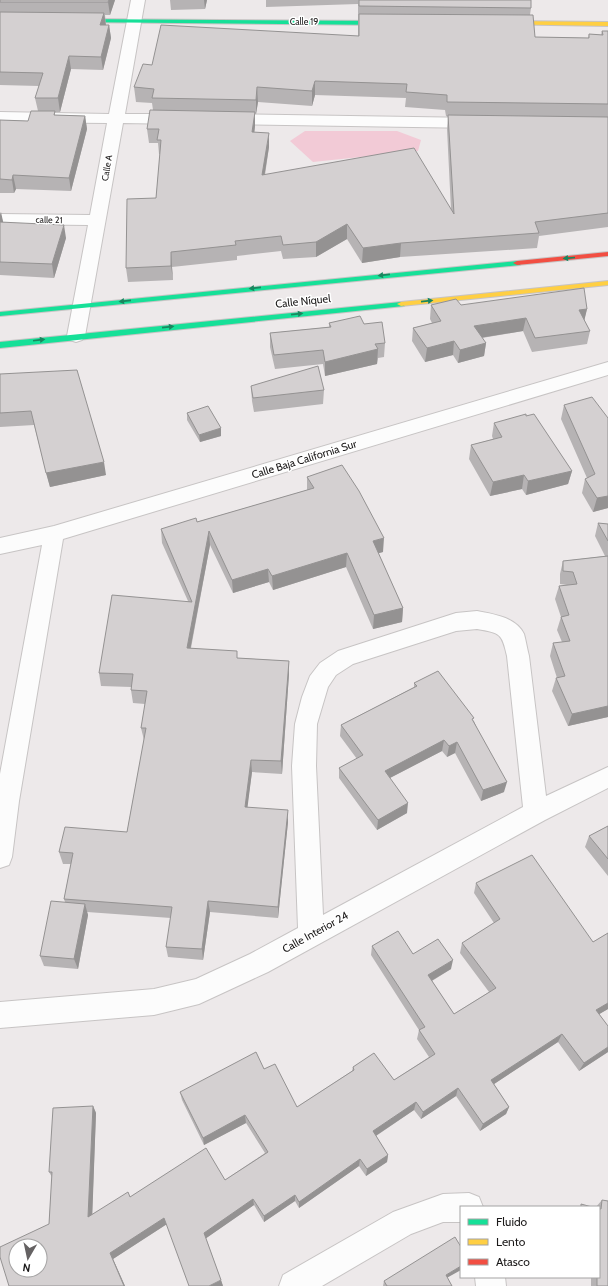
<svg xmlns="http://www.w3.org/2000/svg" width="608" height="1286" viewBox="0 0 608 1286" font-family="Cabin,sans-serif">
	<style>
		.green { fill: #f2cad6 }
		.lines { fill: none; stroke-linecap: round; stroke-linejoin: round }
		.street-casing { stroke: #c7c4c4; stroke-width: 2 }
		.fast-casing { stroke: #c7c4c4; stroke-width: 2 }
		.slow-casing { stroke: #c7c4c4; stroke-width: 2 }
		.jam-casing { stroke: #c7c4c4; stroke-width: 2 }
		.street { fill: #fcfcfc; fill-rule: evenodd }
		.fast { fill: #16e098; fill-rule: evenodd }
		.slow { fill: #ffcf43; fill-rule: evenodd }
		.jam { fill: #f24e42; fill-rule: evenodd }
		.wall { fill: #b6b3b4; fill-rule: evenodd }
		.shaded-wall { fill: #949292 }
		.building { fill: #d4d0d1; stroke: #949292; fill-rule: evenodd }
		.oneway { fill: #19875f }
		.labels { text-anchor: middle; stroke-width: 3; stroke-linejoin: round; paint-order: stroke }
		.far-street-label { font-size: 9px; fill: #1c1a1a; stroke: #fff }
		.street-label { font-size: 11px; fill: #1c1a1a; stroke: #fff }
	</style>
	<rect width="100%" height="100%" fill="#ede9ea"/>
	<path class="green" d="M305,131H397L421,140L418,151L313,162L290,141Z"/>
	<g class="lines">
		<g class="street-casing">
			<path id="street" d="M131,0H145L125,114H179L185,116L187,119L185,122L179,124L123,123L85,336L82,340L76,342L70,340L67,336L88,225L0,224V214L90,215L107,123L0,122V112L109,114Z
				M225,114L477,118L483,120L485,123L483,126L477,128L225,124L219,122L217,119L219,116Z
				M608,362V375L63,539L19,801L12,857L9,865L0,868V774L42,545L0,554V538L54,526Z
				M477,611C493,614 516,617 524,634C526,641 527,649 529,656L546,796L608,767V788L545,820L268,972L199,1004L154,1015L0,1028V1002L154,989L196,979L250,954L298,928L292,766L295,724L302,697L310,676L320,663L338,651L456,613ZM477,629C500,633 502,633 507,656L523,807L323,915L316,766L317,724L328,687L336,675L353,664L456,631Z
				M469,1193L479,1197L483,1207H461V1222H443L411,1234L322,1286H279L283,1275L393,1212L443,1194Z
				M475,1277H505L506,1286H476Z"/>
		</g>
		<g class="fast-casing">
			<path id="fast" d="M75,19L389,21L392,23L389,25L73,22V20Z
				M517,261L521,263L520,265L0,316V312Z
				M401,302L405,304L404,306L0,348V342Z"/>
		</g>
		<g class="slow-casing">
			<path id="slow" d="M503,21L608,22V26L501,24L500,23Z
				M608,281V285L401,306L397,304L401,302Z"/>
		</g>
		<g class="jam-casing">
			<path id="jam" d="M608,252V256L517,265L513,263L517,261Z"/>
		</g>
		<use href="#street" class="street"/>
		<use href="#fast" class="fast"/>
		<use href="#slow" class="slow"/>
		<use href="#jam" class="jam"/>
	</g>
	<path class="wall" d="M0,0H115L110,15H105L106,25H109L111,38L103,70L71,69L60,112H55V115L85,116L87,129L71,191L16,189L14,193H0V120L28,121L38,111L35,98L39,86L0,85Z
		M170,0H207L205,9L171,10Z
		M266,0H531V8L530,15L535,37L588,38L589,34L601,35L602,31H608V227L539,236L537,248L400,257L362,263L347,239L316,257L283,259L281,251L237,256V260L172,267L173,280L128,282L126,268L156,198L160,154H159L158,143H149L147,129L153,110L152,103L136,102L134,87L152,65L358,36V4L266,7ZM315,95L406,98L405,107L445,110L446,116L448,117L447,129L451,210L265,175L269,147L254,132L255,126V114H256L258,102L312,106Z
		M0,212L3,222L66,238L54,278L0,275Z
		M431,305H461L587,309L584,320L590,331L587,344L532,352L523,331L482,338L486,343L484,356L458,363L453,355L425,362L412,341L413,328L432,323L430,319Z
		M329,323L364,324L385,343L384,357L378,358L377,364L325,376L323,364L275,369L270,347V333L329,327Z
		M0,374L106,475L50,487L34,425L0,427Z
		M251,386L324,390L323,404L254,412L252,401Z
		M564,405L608,418V508L593,512L582,493L585,479L587,478L561,419Z
		M187,413L221,436L200,442L187,420Z
		M494,423L572,471L568,484L526,495L522,489L490,496L469,459L471,445L493,439L492,436Z
		M307,477L383,552L378,553L403,608L402,622L373,629L346,567L273,590L269,582L233,593L210,545L191,648L238,658L289,661V674L282,774L252,772L247,807L288,822L278,918L210,912L203,960L168,957L166,947L171,918L87,912L88,915L78,969L44,966L40,956L65,902L64,899L71,864H63L59,852L127,832L144,740L141,728L145,704L133,703L131,690V687L101,686L99,673L188,601L162,543L161,529L197,522L307,490Z
		M598,523L608,524V717L568,726L552,691L556,678H557L550,656L553,643L562,642L557,630L561,617L555,599L559,586L567,585L560,584V574L563,561L605,556L595,536Z
		M414,683L474,721L504,792L481,801L455,753L447,757L442,751L390,778L407,813L377,830L339,778V768L357,759L340,736L341,725L414,687Z
		M608,826V876L585,847L589,836Z
		M476,883L593,942L608,933V1009L599,1014L608,1026V1052L579,1071L558,1042L494,1084L509,1107L506,1114L480,1131L456,1096L421,1119L414,1110L376,1136L388,1155L387,1162L366,1176L359,1166L299,1208L295,1201L264,1222L254,1205L206,1238L223,1286L167,1224L113,1259L125,1286H9L49,1224L52,1177L49,1172L93,1106L96,1113L92,1214L130,1197L225,1180L265,1153L246,1123L204,1145L182,1100L180,1092L264,1069L297,1107L352,1071L353,1067L394,1080L429,1057L417,1039L419,1030L371,955L372,946L413,954L451,969L432,981L454,1014L489,992L460,953L462,943L494,923L474,893Z
		M602,1200L608,1286H591V1277H599V1207H596Z
		M447,1278L452,1286H383L384,1281Z"/>
	<path class="shaded-wall" d="M109,0H115L110,15L108,2Z
		M204,0H207L205,9Z
		M104,13L106,26L100,25Z
		M109,25L111,38L103,70L101,57Z
		M69,56L71,69L60,112L58,98Z
		M315,81V95L312,106V91Z
		M257,87L258,102L256,114V100Z
		M255,112V126L253,146L252,132Z
		M85,116L87,129L71,191L69,178Z
		M269,133V147L262,190V175Z
		M13,175L16,189L14,193L12,180Z
		M1,212L4,226L0,232V215Z
		M347,224V239L316,257V242Z
		M64,225L66,238L54,278L52,264Z
		M401,243L400,257L362,263L363,248Z
		M171,252L172,267L173,280L171,266Z
		M587,309L584,322L579,310Z
		M526,318L523,331L473,339L474,326Z
		M454,341L453,355L425,362L427,348Z
		M486,343L484,356L458,363L460,350Z
		M378,349L377,364L325,376V362Z
		M221,428V436L200,442L199,435Z
		M104,462L106,475L50,487L46,473Z
		M572,471L568,484L526,495L528,481Z
		M524,475L522,489L490,496L493,482Z
		M608,496V508L593,512L597,498Z
		M209,531L210,545L188,661L187,648Z
		M384,538L383,552L372,555L373,541Z
		M347,553L346,567L273,590L272,576Z
		M268,569L269,582L233,593L232,580Z
		M403,608L402,622L373,629L374,615Z
		M289,661V674L282,774L281,761Z
		M608,706V717L568,726L572,714Z
		M444,740L442,751L384,781L385,771Z
		M457,742L455,753L447,757L449,746Z
		M251,760L252,772L246,819L245,807Z
		M507,782L504,792L481,801L483,790Z
		M408,803L407,813L377,830L378,820Z
		M288,810V822L278,918V907Z
		M208,901L210,912L203,960L202,949Z
		M85,904L88,915L78,969L74,959Z
		M453,960L451,969L426,984L428,975Z
		M608,1003V1009L591,1019L596,1010Z
		M562,1034L558,1042L488,1088L491,1080Z
		M608,1047V1052L579,1071L584,1063Z
		M458,1088L456,1096L421,1119L423,1112Z
		M416,1102L414,1110L371,1139L373,1131Z
		M93,1106L96,1113L92,1223L88,1217Z
		M509,1107L506,1114L480,1131L483,1124Z
		M245,1115L246,1123L204,1145L203,1138Z
		M388,1155L387,1162L366,1176L367,1169Z
		M360,1159L359,1166L299,1208V1202Z
		M295,1195V1201L264,1222V1216Z
		M253,1199L254,1205L205,1239L204,1233Z
		M164,1218L167,1224L113,1259L125,1286H124L110,1253Z
		M461,1266V1270L443,1280L446,1275Z
		M221,1280L223,1286H209Z"/>
	<path class="building" d="M0,0H109L108,2H0Z
		M359,0H531V8L359,6Z
		M0,12L104,13L100,25H109L101,57L69,56L58,98H35L43,73L0,72Z
		M359,14L533,15L535,37L589,38V34L603,35L602,31H608V104L447,102V95L406,92L407,84L315,81L312,91L257,87L256,100L152,98L154,89L134,87L143,64L152,65L161,25L359,36Z
		M150,110L255,112L252,132L269,133L262,175L414,148L454,214L448,115L608,117V213L535,222L539,233L401,243L363,248L347,224L316,242L283,245L281,236L235,241L236,245L171,252V266L126,268L127,199L156,198L161,140H157L159,129H147Z
		M31,111H55L54,115L85,116L69,178L13,175L12,180L0,179V120L28,121Z
		M0,222L64,225L52,264L0,262Z
		M584,288L587,309L579,310L590,331L535,338L526,318L474,326L486,343L460,350L454,341L427,348L413,328L441,321L431,305L456,299L461,305Z
		M360,316L364,324L382,322L385,343L375,344L378,349L325,362L323,350L274,355L270,333L331,327L329,323Z
		M318,366L324,390L253,398L251,386Z
		M77,370L104,462L46,473L31,411L0,413V374Z
		M592,397L608,418V496L597,498L585,479L595,474L564,405Z
		M208,406L221,428L199,435L187,413Z
		M526,414V416L534,414L572,471L528,481L524,475L493,482L471,445L502,437L494,423Z
		M342,465L359,491L384,538L373,541L403,608L374,615L347,553L272,576L268,569L232,580L209,531L187,648L237,651V658L289,661L281,761L251,760L245,807L288,810L278,907L208,901L202,949L166,947L172,907L64,899L73,853L59,852L65,827L127,832L146,728H141L147,691L131,690L133,674L99,673L112,595L192,602L161,529L196,518L197,522L314,488L307,477Z
		M598,523L608,524V541Z
		M608,556V706L572,714L556,678L565,676L553,643L570,641L561,617L569,615L559,586L577,584L573,572L563,571V561Z
		M438,671L474,718L472,719L507,782L483,790L457,742L449,746L444,740L385,771L408,803L378,820L339,768L363,755L341,725L417,686L414,683Z
		M608,826V859L589,836Z
		M532,855L593,942L608,933V1003L596,1010L608,1026V1047L584,1063L562,1034L491,1080L509,1107L483,1124L458,1088L423,1112L416,1102L373,1131L388,1155L367,1169L360,1159L299,1202L295,1195L264,1216L253,1199L204,1233L221,1280L209,1286H189L164,1218L110,1253L124,1286H9L0,1257V1247L49,1224L52,1172H49L53,1108L93,1106L88,1217L128,1192L130,1197L206,1148L225,1180L268,1152L245,1115L203,1138L180,1092L256,1052L264,1069L275,1064L297,1107L354,1070L353,1067L374,1053L394,1080L435,1054L419,1030L425,1027L372,946L398,931L413,954L438,939L453,960L428,975L454,1014L496,988L462,943L500,919L476,883ZM16,1246H40V1270H16Z
		M51,901L85,904L74,959L40,956Z
		M602,1200L608,1201V1286H597V1277H599V1209H601Z
		M581,1204L592,1207H581Z
		M455,1237L461,1247V1266L446,1275L452,1286H387L384,1281Z"/>
	<defs><path id="oneway-solid" d="M-6-.8H1V-3.2L6.5 0L1 3.2V.8H-6Z"/></defs>
	<g class="oneway">
		<use href="#oneway-solid" transform="translate(569 258) rotate(175)"/>
		<use href="#oneway-solid" transform="translate(384 275) rotate(174)"/>
		<use href="#oneway-solid" transform="translate(255 288) rotate(174)"/>
		<use href="#oneway-solid" transform="translate(125 301) rotate(174)"/>
		<use href="#oneway-solid" transform="translate(427 301) rotate(-6)"/>
		<use href="#oneway-solid" transform="translate(297 314) rotate(-6)"/>
		<use href="#oneway-solid" transform="translate(168 327) rotate(-6)"/>
		<use href="#oneway-solid" transform="translate(39 340) rotate(-7)"/>
	</g>
	<g class="labels">
		<g class="far-street-label">
			<text x="304" y="25">Calle 19</text>
			<text transform="translate(107 168) rotate(-80)" y="3">Calle A</text>
			<text transform="translate(49 220) rotate(1)" y="3">calle 21</text>
		</g>
		<g class="street-label">
			<text transform="translate(303 301) rotate(-6)" y="4">Calle Níquel</text>
			<text transform="translate(304 459) rotate(-17)" y="4">Calle Baja California Sur</text>
			<text transform="translate(315 932) rotate(-29)" y="4">Calle Interior 24</text>
		</g>
	</g>
	<rect x="460" y="1206" width="140" height="72" fill="#ffffff" stroke="#a4a3a3"/>
	<rect x="468" y="1219" width="20" height="6" fill="#16e098" stroke="#a4a3a3"/>
	<text x="496" y="1226" font-size="12" fill="#1c1a1a">Fluido</text>
	<rect x="468" y="1239" width="20" height="6" fill="#ffcf43" stroke="#a4a3a3"/>
	<text x="496" y="1246" font-size="12" fill="#1c1a1a">Lento</text>
	<rect x="468" y="1259" width="20" height="6" fill="#f24e42" stroke="#a4a3a3"/>
	<text x="496" y="1266" font-size="12" fill="#1c1a1a">Atasco</text>
	<g transform="translate(28 1258) rotate(189)"><circle r="19" fill="#ffffff" stroke="#a4a3a3"/>
	<path d="M0-3L7 15L0 10L-7 15Z" fill="#656263"/>
	<text y="-6" font-size="11" font-weight="bold" text-anchor="middle" fill="#1c1a1a">N</text>
	</g>
</svg>
